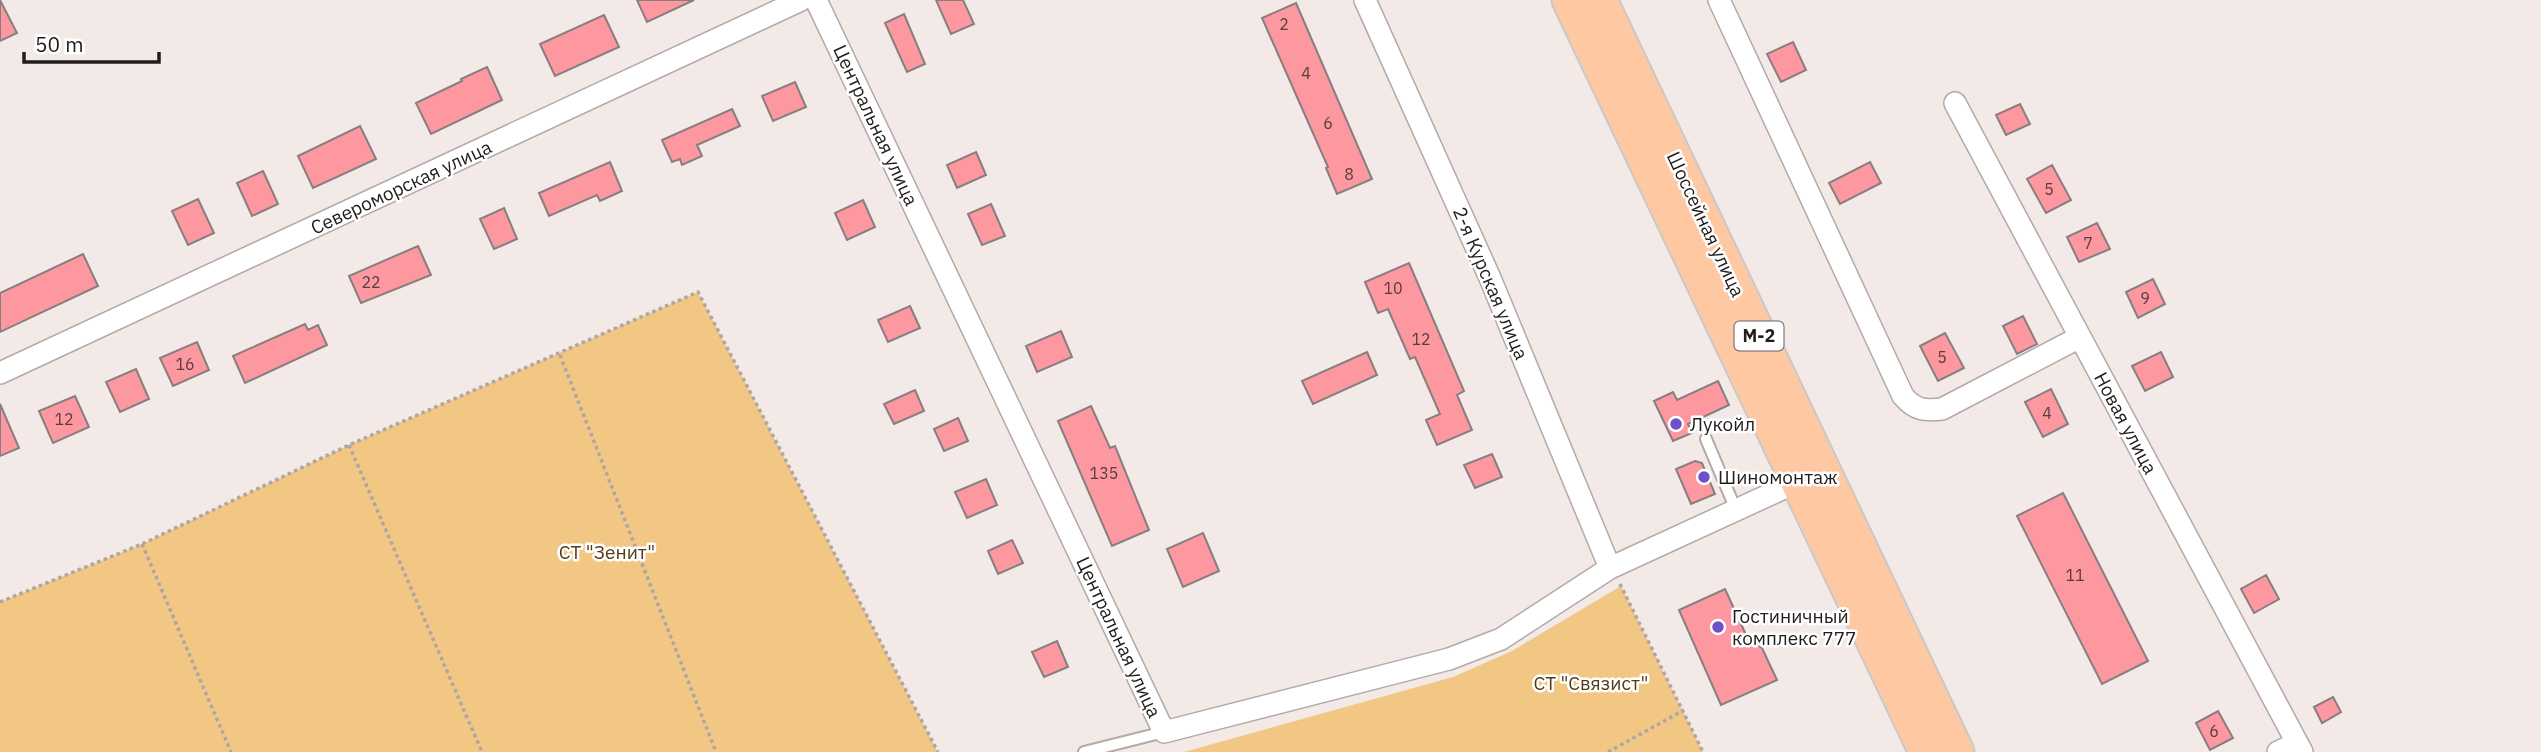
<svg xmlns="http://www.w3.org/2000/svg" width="2541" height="752" viewBox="0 0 2541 752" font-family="'IBM Plex Sans',sans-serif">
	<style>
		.green { fill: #f2c784 }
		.building { fill: #fd98a1; stroke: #877e7f; stroke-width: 2 }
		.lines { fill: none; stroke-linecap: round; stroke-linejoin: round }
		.service-casing { stroke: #b3aaa8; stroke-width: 14 }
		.minor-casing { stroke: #b3aaa8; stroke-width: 24 }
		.trunk-casing { stroke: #cac9c9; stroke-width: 37 }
		.path { stroke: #aea6a5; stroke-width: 3.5; stroke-dasharray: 3.5 3.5; stroke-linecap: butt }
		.service { stroke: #fff; stroke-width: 10 }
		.minor { stroke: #fff; stroke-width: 21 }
		.trunk { stroke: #fec8a2; stroke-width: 33 }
		.poi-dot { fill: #6e51ca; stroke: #fff; stroke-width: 2.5 }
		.labels { text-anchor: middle; stroke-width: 5; stroke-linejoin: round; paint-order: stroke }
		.number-label { font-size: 16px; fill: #583c3e }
		.shield { fill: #fff; stroke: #646161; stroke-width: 2 }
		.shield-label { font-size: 18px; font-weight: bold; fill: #211d1d }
		.street-label { font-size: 19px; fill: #211d1d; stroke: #fff }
		.poi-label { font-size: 19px; fill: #211d1d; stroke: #fff; text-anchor: start }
		.park-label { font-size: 19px; fill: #523c18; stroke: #fff }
	</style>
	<rect width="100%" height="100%" fill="#f3e9e7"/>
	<path class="green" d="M698,292L938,752H0V602L142,544L349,445Z
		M1621,586L1703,752H1184L1453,677L1512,651Z"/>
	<path class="building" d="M0,0L17,33L0,41Z
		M637,0H694L647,22Z
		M936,0H963L974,24L951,34Z
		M1296,3L1372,179L1337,194L1326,168L1328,167L1262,18Z
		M904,14L925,64L907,72L885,23Z
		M604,15L619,47L555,76L540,44Z
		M1793,42L1806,70L1781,82L1767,54Z
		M487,67L502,100L431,134L416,103L462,81L461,79Z
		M795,82L806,107L773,121L762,96Z
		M2020,104L2030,124L2006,135L1996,115Z
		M732,109L740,126L697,145L702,156L682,165L680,159L672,162L662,140Z
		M360,126L376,159L313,188L298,156Z
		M976,152L986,175L957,188L947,165Z
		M610,162L622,191L600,201L597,195L549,216L539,193Z
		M1870,162L1881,183L1840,204L1829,183Z
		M2052,165L2071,200L2046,213L2027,179Z
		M263,171L278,204L252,216L237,183Z
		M198,199L214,233L188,245L172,211Z
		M863,200L875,227L847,240L835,213Z
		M991,204L1005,236L982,245L968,214Z
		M504,208L517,239L494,249L480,219Z
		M2097,223L2110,249L2079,262L2067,237Z
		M418,246L431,275L361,303L349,276Z
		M83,254L98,286L0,332V293Z
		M1409,263L1464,391L1457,395L1472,430L1437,445L1426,420L1440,414L1415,357L1410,359L1388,309L1378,313L1365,282Z
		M2153,279L2165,304L2138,318L2126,292Z
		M910,306L920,328L888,342L878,320Z
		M2023,316L2037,344L2017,354L2003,326Z
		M305,324L308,330L318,325L327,345L245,383L233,356Z
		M1061,331L1072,357L1037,372L1026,346Z
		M1945,333L1964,368L1938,381L1920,346Z
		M197,342L209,370L173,386L160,358Z
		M1367,352L1377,375L1313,404L1302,381Z
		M2161,352L2173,377L2145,391L2132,366Z
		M136,369L149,399L120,412L106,382Z
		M1718,381L1729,405L1688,424L1692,433L1673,441L1654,401L1673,392L1677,400Z
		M2051,389L2068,424L2043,437L2025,402Z
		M915,390L924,411L894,424L884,404Z
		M75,396L89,427L53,443L39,411Z
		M0,404L19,448L0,456Z
		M1091,406L1110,448L1115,446L1149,530L1112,546L1058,421Z
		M958,418L968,441L944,451L934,429Z
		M1492,454L1502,477L1475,488L1464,465Z
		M1695,461L1702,463L1715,494L1691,504L1676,469Z
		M986,479L997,505L967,518L955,492Z
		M2063,493L2148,661L2102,684L2017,516Z
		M1203,533L1219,571L1183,587L1167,549Z
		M1012,540L1023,563L998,574L988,551Z
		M2266,575L2279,599L2254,613L2241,589Z
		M1725,589L1747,637L1762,648L1777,680L1721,705L1679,610Z
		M1057,641L1068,667L1044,677L1032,652Z
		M2333,697L2341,712L2322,723L2314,707Z
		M2218,711L2233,738L2210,750L2196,723Z"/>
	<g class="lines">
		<g class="service-casing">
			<path id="service" d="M1706,439L1736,510
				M1084,752L1164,732"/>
		</g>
		<g class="minor-casing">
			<path id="minor" d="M816,0L1164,732L1449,659L1501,639L1610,568L1797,482
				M1365,0L1490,278L1610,568
				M1719,0L1903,396C1915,410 1924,411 1942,409L2080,337
				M1955,103L2302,752
				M0,373L801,0
				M2278,752L2297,743"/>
		</g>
		<g class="trunk-casing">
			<path id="trunk" d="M1569,0L1926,752
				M1600,0L1957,752"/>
		</g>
		<path class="path" d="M560,355L716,752
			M349,445L482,752
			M142,544L231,752
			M1620,584L1703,752
			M0,602L142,544L349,445L698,292L938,752
			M1608,752L1684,710"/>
		<use href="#service" class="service"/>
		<use href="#minor" class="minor"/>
		<use href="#trunk" class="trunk"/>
	</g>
	<g class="poi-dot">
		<circle cx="1676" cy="424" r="7"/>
		<circle cx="1704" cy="477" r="7"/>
		<circle cx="1718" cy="627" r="7"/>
	</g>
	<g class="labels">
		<g class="number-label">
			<text x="1284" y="30">2</text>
			<text x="1306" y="79">4</text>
			<text x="1328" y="129">6</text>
			<text x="1349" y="180">8</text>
			<text x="2049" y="195">5</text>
			<text x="2088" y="249">7</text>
			<text x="371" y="288">22</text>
			<text x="1393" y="294">10</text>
			<text x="2145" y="304">9</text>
			<text x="1421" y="345">12</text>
			<text x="1942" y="363">5</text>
			<text x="185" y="370">16</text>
			<text x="2047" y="419">4</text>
			<text x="64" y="425">12</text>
			<text x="1104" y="479">135</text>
			<text x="2075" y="581">11</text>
			<text x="2214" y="737">6</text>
		</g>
		<rect class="shield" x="1734.5" y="321.5" width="49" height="29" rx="5"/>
		<g class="shield-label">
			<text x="1759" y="342">М-2</text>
		</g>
		<g class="street-label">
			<text transform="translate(876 125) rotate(65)" y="7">Центральная улица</text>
			<text transform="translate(401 187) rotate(-25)" y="7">Североморская улица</text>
			<text transform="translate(1706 224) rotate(65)" y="7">Шоссейная улица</text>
			<text transform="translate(1491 283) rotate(67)" y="7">2-я Курская улица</text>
			<text transform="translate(2126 423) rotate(62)" y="7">Новая улица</text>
			<text transform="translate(1119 637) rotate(65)" y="7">Центральная улица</text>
		</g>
		<g class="poi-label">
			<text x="1690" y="431">Лукойл</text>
			<text x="1718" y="484">Шиномонтаж</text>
			<text x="1732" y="623">Гостиничный<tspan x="1732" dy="22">комплекс 777</tspan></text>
		</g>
		<g class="park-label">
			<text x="607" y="559">СТ "Зенит"</text>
			<text x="1591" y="690">СТ "Связист"</text>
		</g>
	</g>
	<path d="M24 52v10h135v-10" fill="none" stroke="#211d1d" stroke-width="3.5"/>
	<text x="35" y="52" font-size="21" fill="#211d1d" stroke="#ffffff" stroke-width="5" paint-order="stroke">50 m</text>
</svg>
